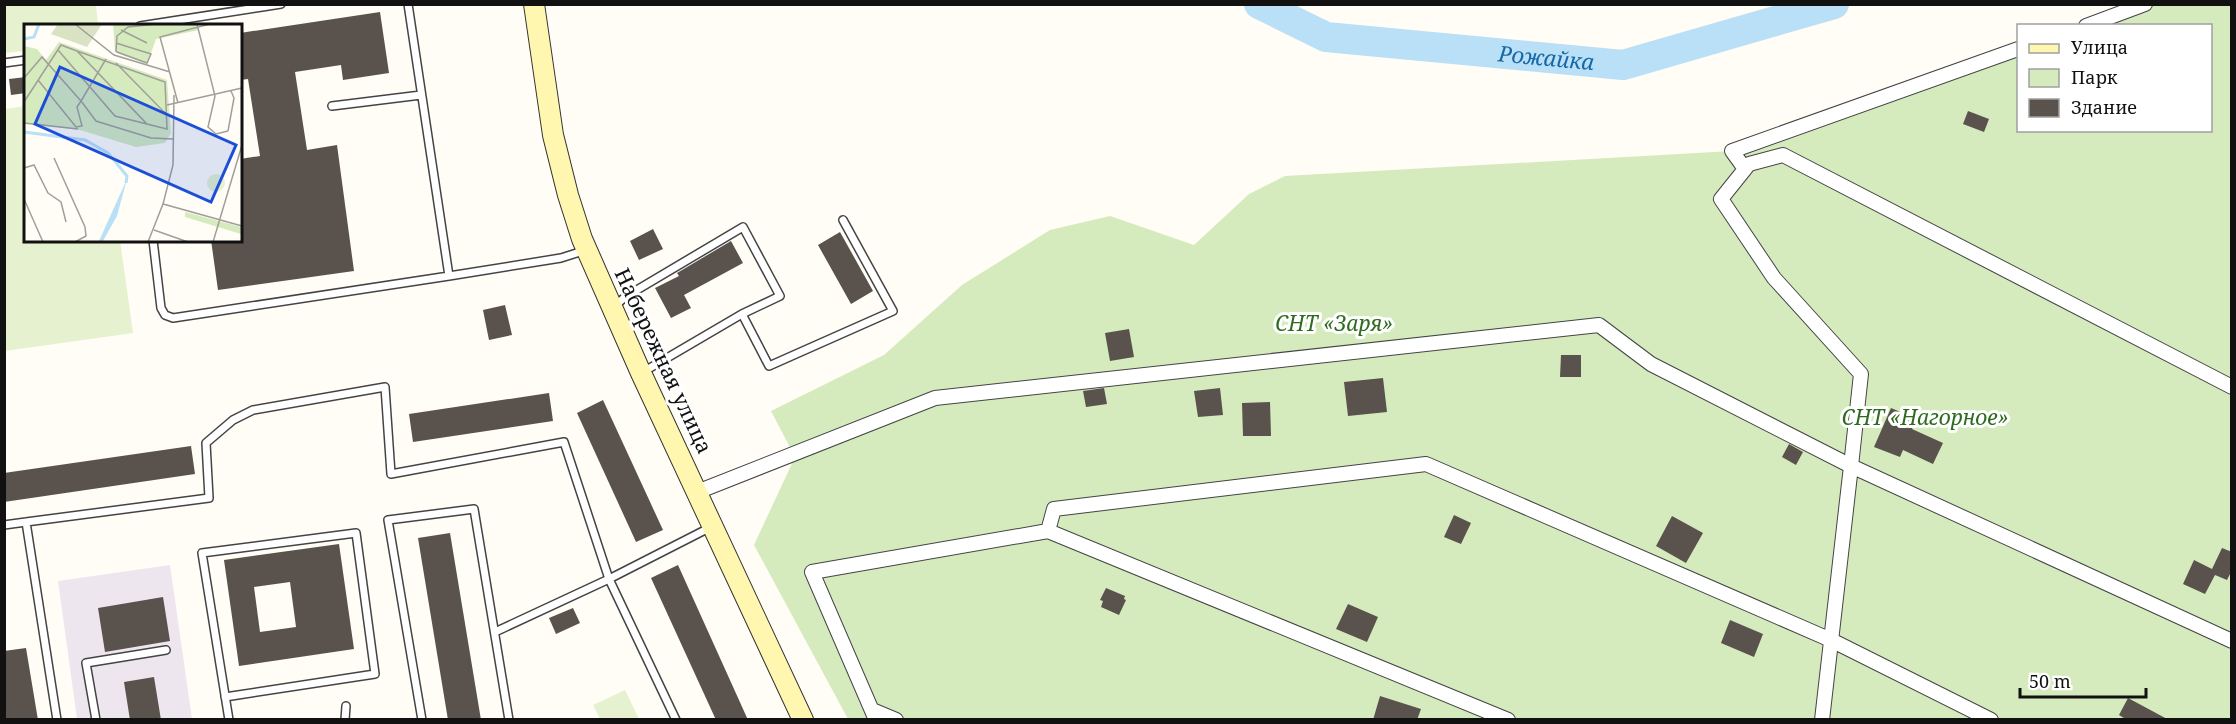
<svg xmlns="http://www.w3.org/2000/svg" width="2236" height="724" viewBox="0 0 2236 724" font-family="'Noto Serif',serif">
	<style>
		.industrial { fill: #eee6ef }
		.green { fill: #d5ebbd }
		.pitch { fill: #e6f2cf }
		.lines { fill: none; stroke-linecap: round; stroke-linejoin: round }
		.river { stroke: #b9e0f7; stroke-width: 30 }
		.building { fill: #5a524d; fill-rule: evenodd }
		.lane-casing { stroke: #444; stroke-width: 10 }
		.street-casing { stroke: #444; stroke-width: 16 }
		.secondary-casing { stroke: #333; stroke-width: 22 }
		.lane { stroke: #fff; stroke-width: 7 }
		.street { stroke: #fff; stroke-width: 14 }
		.secondary { stroke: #fff6b0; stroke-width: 20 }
		.labels { text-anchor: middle; stroke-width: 6; stroke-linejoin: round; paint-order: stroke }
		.park-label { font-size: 21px; font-style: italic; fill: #2f6b1f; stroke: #fff }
		.street-label { font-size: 21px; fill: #111; stroke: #fff }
		.water-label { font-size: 22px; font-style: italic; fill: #1768a6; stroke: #fff }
		.inset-river { fill: none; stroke: #b9e0f7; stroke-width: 3 }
		.inset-road { fill: none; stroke: #a09f9a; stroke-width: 1.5 }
		.view { fill: #1d4ed8; fill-opacity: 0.15; stroke: #1d4ed8; stroke-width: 3 }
		.inset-edge { fill: none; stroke: #111; stroke-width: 3 }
	</style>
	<rect width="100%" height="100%" fill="#fffdf5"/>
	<path class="industrial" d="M170,565L192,719H77L58,581Z"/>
	<path class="green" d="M2138,5H2231V719H848L754,545L795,457L771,411L884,355L962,285L1050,230L1110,216L1194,245L1249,194L1285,176L1732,151L2018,48V130H2210V26L2080,25Z"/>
	<path class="pitch" d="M4,5H96L98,25L26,26L25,51L5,53Z
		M25,106L26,240H120L133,333L5,351V109Z
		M625,690L639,719H600L593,705Z"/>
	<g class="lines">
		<path class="river" id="s1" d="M1259,4L1326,37L1623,65L1834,4"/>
	</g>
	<path class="building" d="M380,12L389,73L343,80L341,65L295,72L307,150L337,145L354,271L218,290L211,240H240V159L260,156L248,79L240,80V33Z
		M26,77V93L11,95L9,79Z
		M1968,111L1989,119L1984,132L1963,124Z
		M653,229L663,249L639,260L630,241Z
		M840,232L873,291L851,304L818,245Z
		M731,241L743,263L684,295L691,308L671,318L655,288L679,276L677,273Z
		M505,305L512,335L489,340L483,310Z
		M1129,329L1134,357L1110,361L1105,333Z
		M1561,355H1581V377H1560Z
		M1383,378L1387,412L1348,416L1344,382Z
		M1104,388L1107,404L1086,407L1083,391Z
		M1220,388L1223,415L1198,417L1194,391Z
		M549,393L553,421L413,442L409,414Z
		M603,400L663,530L636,542L577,413Z
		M1270,402L1271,436H1243L1242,403Z
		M1891,408L1917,419L1912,429L1943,443L1933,464L1903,450L1900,457L1874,447Z
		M1789,444L1803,452L1796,465L1782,457Z
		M191,446L195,474L4,502V473Z
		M1454,515L1471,523L1461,544L1444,537Z
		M1672,516L1703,533L1686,563L1656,546Z
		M450,533L481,720H448L418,538Z
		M339,544L354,649L239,666L224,560ZM290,582L296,627L260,632L254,587Z
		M2222,548L2232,552V570L2227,580L2215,575L2205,594L2183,584L2194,560L2212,569Z
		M678,565L748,720H716L651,578Z
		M1106,588L1125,596L1124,599L1126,600L1119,615L1101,607L1103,601L1100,600Z
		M163,597L170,641L105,652L98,608Z
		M1348,604L1378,617L1367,642L1336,629Z
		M573,608L580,623L556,634L549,618Z
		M1730,620L1763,634L1754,657L1721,643Z
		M26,648L38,720H6L4,651Z
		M154,677L161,720H130L124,682Z
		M1380,696L1421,709L1417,720H1373Z
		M2128,698L2169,720H2127L2119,715Z"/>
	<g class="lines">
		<g class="lane-casing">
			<path id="lane" d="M261,4L262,7L281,4
				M408,4L449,276L561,258L586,250
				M140,26L262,7
				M4,63L26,60
				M332,106L421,95
				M153,240L161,308L165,315L173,318L449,276
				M615,306L625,297L743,227L780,296L742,314L643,372
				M742,314L769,366L893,311L843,220
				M4,525L26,522
				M225,697L375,674L356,533L202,553L229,720
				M57,720L26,522L209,498L206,443L233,420L253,410L385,387L391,474L564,442L609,579L495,632
				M96,720L86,663L166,650
				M345,720L346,706
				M422,720L388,520L474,509L509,720
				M676,720L609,579L711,527"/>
		</g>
		<g class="street-casing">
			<path id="street" d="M2086,26L2145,4
				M1745,169L1732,151L2018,49
				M2232,387L1783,155L1749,164L1721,199L1774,278L1861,374L1851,466L2232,641
				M697,492L935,398L1599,325L1651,364L1851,466L1822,720
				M1048,531L1054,509L1426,464L1831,640L1991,720
				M872,710L896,720
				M876,720L812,572L1048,531L1508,720"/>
		</g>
		<g class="secondary-casing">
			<path id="secondary" d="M534,4L553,135L568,195L582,239L641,373L803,720"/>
		</g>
		<use href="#lane" class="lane"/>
		<use href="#street" class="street"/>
		<use href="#secondary" class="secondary"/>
	</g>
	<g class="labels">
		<g class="park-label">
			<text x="1334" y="331">СНТ «Заря»</text>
			<text x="1925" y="425">СНТ «Нагорное»</text>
		</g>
		<g class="street-label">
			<text transform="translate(663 361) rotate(65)" y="7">Набережная улица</text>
		</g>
		<g class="water-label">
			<text dy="8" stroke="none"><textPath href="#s1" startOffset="296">Рожайка</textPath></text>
		</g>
	</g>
	<g transform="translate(24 24)">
		<rect width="218" height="218" fill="#fffdf5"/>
		<path d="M89,0H173L175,6L132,15L123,40L91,28ZM35,18L143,56L147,109L141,119L112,123L56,106L0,99V22L13,25L22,36ZM161,188L217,203V210L161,193Z" fill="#d5ebbd"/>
		<path d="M34,0H78L63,23L27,10Z" fill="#d9e3c4"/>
		<path d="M183 159a9 9 0 1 1 18 0a9 9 0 1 1-18 0Z" fill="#e6f2cf"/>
		<path d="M103,155L93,192L79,217H75Z" fill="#b9e0f7"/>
		<path class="inset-river" d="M0,15L10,13L15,0M0,108L61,116L84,129L103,152L102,159"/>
		<path class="inset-road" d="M51,0L90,31L146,48M173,0L191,72L184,103L192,110L204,107M97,6L123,19M92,19L127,30L123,39L93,28L92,27L93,12L104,3L133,0M34,26L91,92L123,100M82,35L57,77L72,97L127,114L149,115M92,39L142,90M0,54L18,33L57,77L53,83L58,102L52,103L14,56M0,78L37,21L53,27L123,100L143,105L141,58L53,27M154,79L136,13L186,0M143,81L218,64M0,99L54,105M204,107L210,74L207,67M30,134L61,203L62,212L51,218M0,144L10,141L24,169L37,178L42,198M0,175L19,218M139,180L149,141L150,71M130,206L164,218M124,218L139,180L218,202M189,218L218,121"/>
		<path class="view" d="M36,43L212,121L187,178L11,100Z"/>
		<rect width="218" height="218" class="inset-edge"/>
	</g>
	<rect width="2236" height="724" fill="none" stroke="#111111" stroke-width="12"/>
	<rect x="2017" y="24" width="195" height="108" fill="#ffffff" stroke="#a0a0a0" stroke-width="1.5"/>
	<rect x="2029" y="44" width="30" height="9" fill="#fff6b0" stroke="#a0a0a0" stroke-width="1.5"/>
	<text x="2071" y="54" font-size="18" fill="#111111">Улица</text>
	<rect x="2029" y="69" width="30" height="18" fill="#d5ebbd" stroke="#a0a0a0" stroke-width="1.5"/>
	<text x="2071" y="84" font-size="18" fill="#111111">Парк</text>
	<rect x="2029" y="99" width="30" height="18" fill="#5a524d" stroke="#a0a0a0" stroke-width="1.5"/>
	<text x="2071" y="114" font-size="18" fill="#111111">Здание</text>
	<path d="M2020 688v9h126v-9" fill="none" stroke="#111111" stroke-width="3"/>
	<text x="2029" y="688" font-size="18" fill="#111111" stroke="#ffffff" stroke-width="4.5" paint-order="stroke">50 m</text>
</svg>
